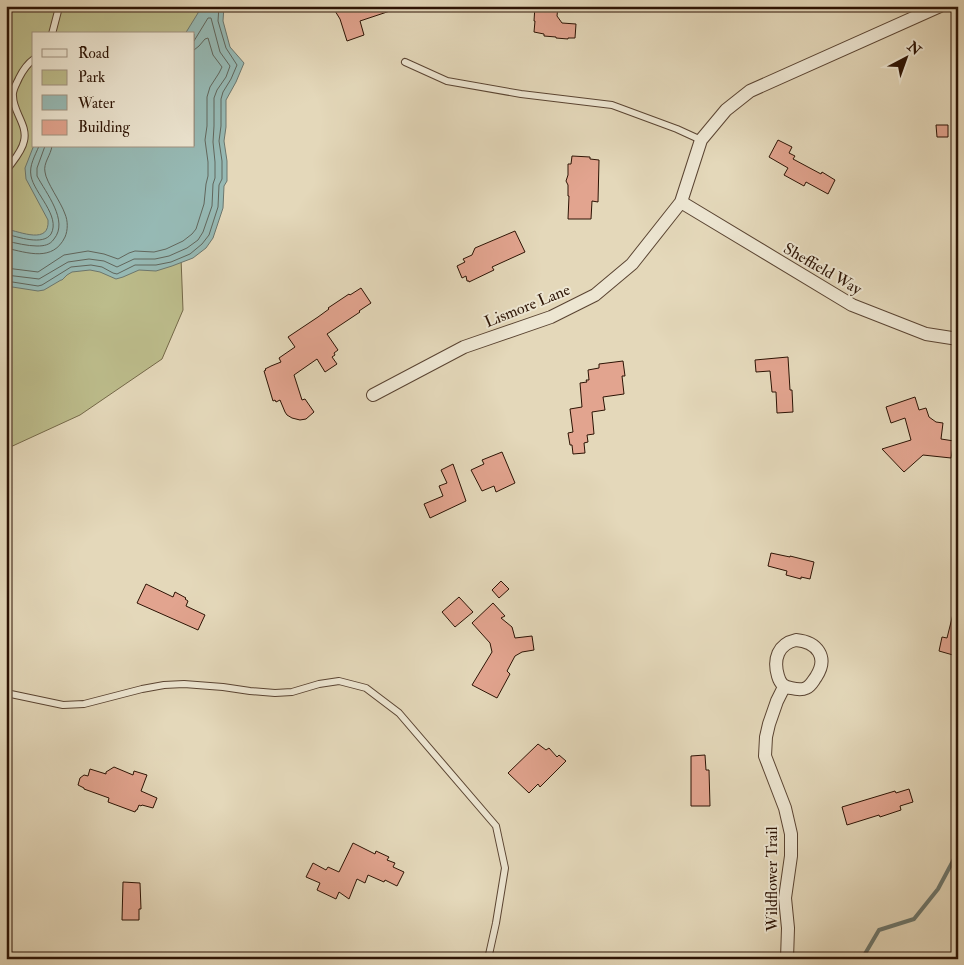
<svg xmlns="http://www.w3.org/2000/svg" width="964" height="965" viewBox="0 0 964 965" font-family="'IM FELL Double Pica',serif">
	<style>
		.green { fill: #bcbc8b; stroke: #746848; fill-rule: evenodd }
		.water { fill: #96b9b4; stroke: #6c776e }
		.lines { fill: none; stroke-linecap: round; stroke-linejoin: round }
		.shore { stroke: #61665c; stroke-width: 1 }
		.stream { stroke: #6c776e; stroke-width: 4 }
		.building { fill: #e2a48f; stroke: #2c1304 }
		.lane-casing { stroke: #5a4432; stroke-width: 8 }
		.street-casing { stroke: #5a4432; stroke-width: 14 }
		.lane { stroke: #ede6d2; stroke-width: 6 }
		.street { stroke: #ede6d2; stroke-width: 12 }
		.labels { text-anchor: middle; stroke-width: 4; stroke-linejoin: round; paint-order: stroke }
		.street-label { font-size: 16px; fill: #2c1304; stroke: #ede6d2 }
	</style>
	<rect width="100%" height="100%" fill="#e4d8ba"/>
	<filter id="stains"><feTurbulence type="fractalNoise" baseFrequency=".004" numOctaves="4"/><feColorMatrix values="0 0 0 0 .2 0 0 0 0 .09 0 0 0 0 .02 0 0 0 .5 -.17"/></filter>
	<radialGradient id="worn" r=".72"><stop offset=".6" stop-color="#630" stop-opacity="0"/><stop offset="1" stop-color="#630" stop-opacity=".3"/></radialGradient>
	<path class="green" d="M6,6H224L209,45L181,258L183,310L162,359L80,415L6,449ZM34,34H194V146H34Z"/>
	<path class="water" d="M200,6H224L223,21L230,47L244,63L236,82L226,100V127L224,141L227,161V181L224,186L223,208L213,238L206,248L193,258L172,266L156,271L139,270L123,277L116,279L100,272L90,270L72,272L67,275L62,280H61L44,290L38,291L6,286V229C21,232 50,245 48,220L26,179L25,168L34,145V146H194V34H185L198,13Z"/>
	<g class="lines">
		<path class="shore" d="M6,234C18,237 43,246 51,234C61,216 34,193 31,176C29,165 35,156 39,146
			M6,241C16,243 27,246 37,246C44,246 50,245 54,239C69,221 46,193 37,176V168L45,146
			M6,248C28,253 53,262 65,237C68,230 68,221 65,214C61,202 46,182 45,172C43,163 51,155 52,146
			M6,268L38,272L64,255L88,251L104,254L118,259L129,253L135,251L154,252L166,249L183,241L192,234L196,229L204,204L206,184L208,176V162L205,140L207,126V97L210,87L219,73L222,67L213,55L208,38L205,39L199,46L194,50
			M6,275L39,279L68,262L89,259L104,261L117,267L134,259H155L169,256L187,248L198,240L203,232L212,206L213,184L215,178V162L213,142L214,126V98L217,90L226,77L230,66L220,52L211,18H208L194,41
			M6,281L38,286L42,285L71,267L91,265L102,267L113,273L117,274L135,265H156L171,262L190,254L202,244L209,235L218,207L219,185L222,179V161L219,141L221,126V99L223,92L231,79L237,65L226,48L218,21L219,6"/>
		<path class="stream" d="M862,959L879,930L914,919L938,889L954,859L958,857"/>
	</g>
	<path class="building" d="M332,6H398L399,8L360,21L364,35L347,41L340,19Z
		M535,6H558L557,16L562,23L576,24L575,38H568V39L556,38V37L544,36V34L534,32L535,21H534Z
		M936,125H948V137H937Z
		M778,140L792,147L789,153L795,156L793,159L821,174L822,172L835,180L828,194L806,182L804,186L784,175L788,168L769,157Z
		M572,156L590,157V159L599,160L598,202L592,201L591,219H568L569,196H568V185L566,181L568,175V164H571Z
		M515,231L525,252L492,267L494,270L469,282V281H467L466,276L462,278L457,266L465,262L463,259L472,255L475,248Z
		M361,288L371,303L359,311L360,312L327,334L338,350L334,353L335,355L332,357L337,364L325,372L317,359L294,375L302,400L305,399L314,412L306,419L300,420L292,418L287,415L285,412L280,400L276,402L275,400L273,401L264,371L266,370L265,369L271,366L281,362L279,358L295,347L288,337L318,317L329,309L328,308L349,294L350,295Z
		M788,357L790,390H792L793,412L777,413L776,392H772L770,371L756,372L755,360Z
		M623,361L625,376H622L624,394L603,397L605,410L592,412L594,434L587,435L588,442L584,443L585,453L573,454L572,445H570L568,433L573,432L570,409L582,407L580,383L587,382L586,380H589L588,370L599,368V364Z
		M915,397L919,410L926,408L929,417L936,422L943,423L941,439L954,441L951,458L923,455L904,472L882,449L911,440L905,418L891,423L886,407Z
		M502,452L515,483L496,492L494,486L482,491L471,470L484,464L482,460Z
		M453,464L466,501L430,518L424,504L443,496L439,486L447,483L441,470Z
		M771,553L790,557V556L814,562L810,579L801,577V579L786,575L787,571L768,566Z
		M501,581L509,589L499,598L492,590Z
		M146,584L173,597L175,592L186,598L185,599L188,601L186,606L205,615L198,630L137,603Z
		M459,597L473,612L455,627L442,612Z
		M493,603L505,616L501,618L512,627L515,638L532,636L534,650L522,652L515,656L507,671L510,674L497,698L472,685L492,652L490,643L472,623Z
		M954,610L958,611V654L953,653V655L939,651L942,637L947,638Z
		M538,744L546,750L549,748L557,757L559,755L566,761L540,787L538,784L529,793L508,773Z
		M705,755L706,770H709L710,806H691V756Z
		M114,767L133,775L134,771L147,775L141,791L157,798L153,808L142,805L141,806L139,805L137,810H136L135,812L108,802L109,798L84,789V788L78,785L80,778L84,775L88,776L90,769L106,774V772Z
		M909,789L913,802L900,806L901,810L880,817L879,815L847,825L842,807L895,791L896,793Z
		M353,843L375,854L376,851L389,857L387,860L395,863L393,867L404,872L397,886L385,880L384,882L368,875L365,883L357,879L349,899L339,892L336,899L317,890L320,883L306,877L313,863L326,870L328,867L339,872Z
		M123,882L140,883L141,909H139V920H122Z"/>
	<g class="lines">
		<g class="lane-casing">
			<path id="lane" d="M6,9L12,6
				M52,34L58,11V6
				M405,62L447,81L521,94L612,105L677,129L701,140
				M6,171C12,162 22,152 24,141C28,125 13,112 13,96C12,90 17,83 19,78C23,70 27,64 34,59
				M6,693L63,705L84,704L142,689L164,685L184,684L223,687L250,691L275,693L292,692L319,684L339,681L366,688L399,713L496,826L505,868L496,923L488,959"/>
		</g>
		<g class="street-casing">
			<path id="street" d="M681,202L852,305L926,334L958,339
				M373,395L464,347L551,317L595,295L632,264L681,202L701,140L726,110L750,91L940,6
				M796,640C817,642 829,657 816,677C813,681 811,686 806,688C802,690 795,689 791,688C783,687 780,683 778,676C773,659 778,644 796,640Z
				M784,687L777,701L769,724L766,737L765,756L785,808L791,834V856L785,898L788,928L787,959"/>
		</g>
		<use href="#lane" class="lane"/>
		<use href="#street" class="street"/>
	</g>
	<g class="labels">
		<g class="street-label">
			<text transform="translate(823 268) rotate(30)" y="6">Sheffield Way</text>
			<text transform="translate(527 305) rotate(-22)" y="6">Lismore Lane</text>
			<text transform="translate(771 879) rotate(-90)" y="6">Wildflower Trail</text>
		</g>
	</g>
	<rect width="964" height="965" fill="none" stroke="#e4d8ba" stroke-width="25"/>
	<rect x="8" y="8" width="949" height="950" fill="none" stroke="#2c1304" stroke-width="2.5"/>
	<rect x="12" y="12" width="939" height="940" fill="none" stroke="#2c1304"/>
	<rect x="32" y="32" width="162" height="115" fill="#ede6d2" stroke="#a09280"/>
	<rect x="42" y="49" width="25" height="8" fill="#ede6d2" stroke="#a09280"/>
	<text x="78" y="58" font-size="15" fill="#2c1304">Road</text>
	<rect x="42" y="70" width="25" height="15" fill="#bcbc8b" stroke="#a09280"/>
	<text x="78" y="82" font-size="15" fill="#2c1304">Park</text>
	<rect x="42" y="95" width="25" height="15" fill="#96b9b4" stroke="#a09280"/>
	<text x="78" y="108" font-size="15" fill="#2c1304">Water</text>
	<rect x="42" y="120" width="25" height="15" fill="#e2a48f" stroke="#a09280"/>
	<text x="78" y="132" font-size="15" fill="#2c1304">Building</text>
	<g transform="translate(906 58) rotate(41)" stroke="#ede6d2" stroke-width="4" paint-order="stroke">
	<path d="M0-4L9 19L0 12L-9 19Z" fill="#2c1304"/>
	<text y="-8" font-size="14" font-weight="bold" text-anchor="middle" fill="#2c1304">N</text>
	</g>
	<rect width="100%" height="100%" filter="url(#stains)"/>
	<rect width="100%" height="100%" fill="url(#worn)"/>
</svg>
